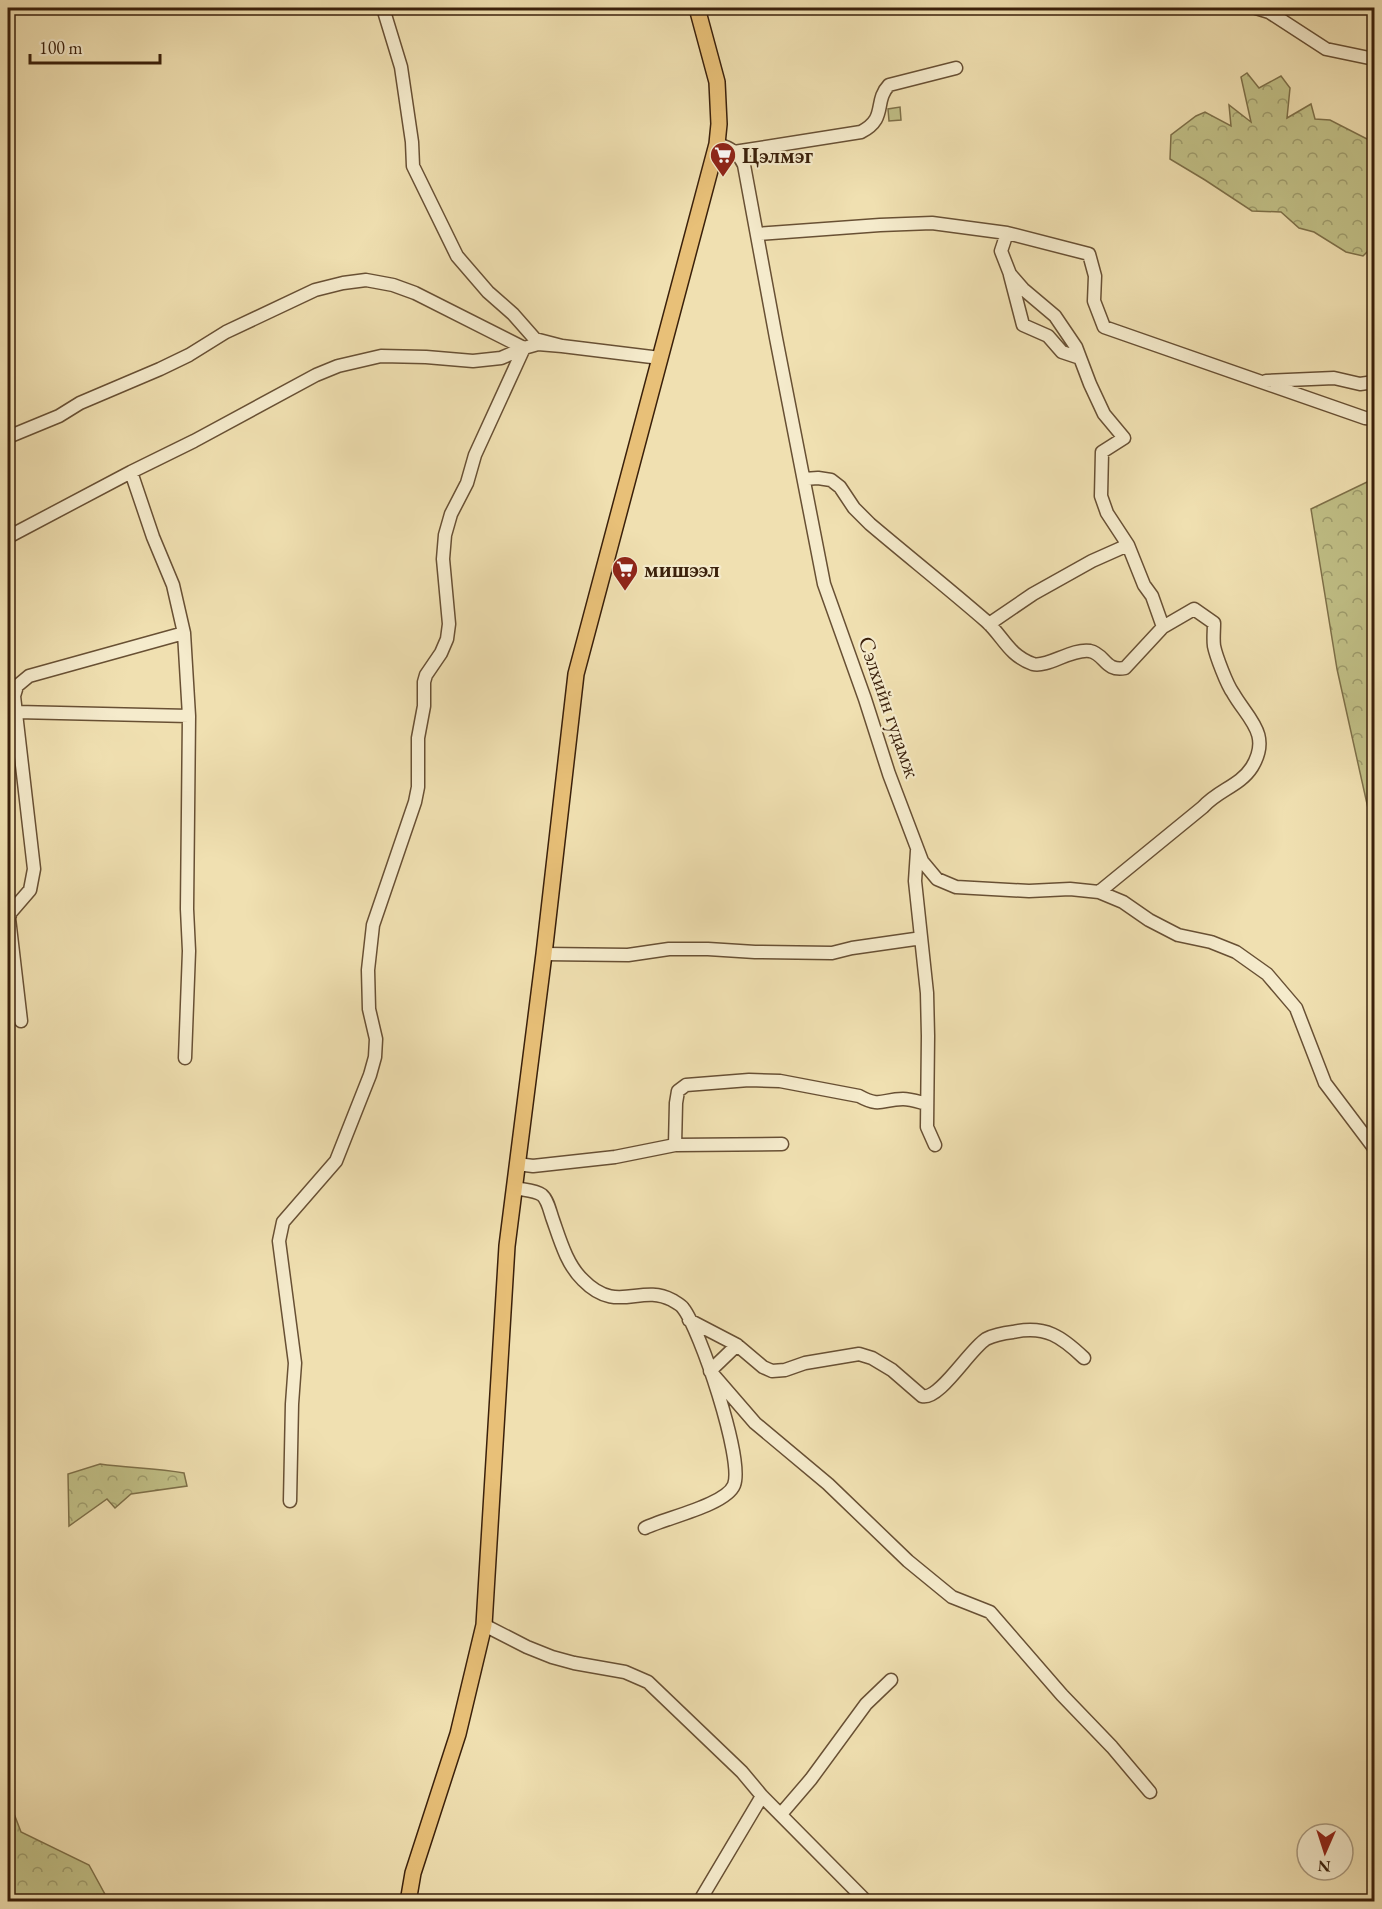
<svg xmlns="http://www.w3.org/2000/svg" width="1382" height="1909" viewBox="0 0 1382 1909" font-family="'EB Garamond',serif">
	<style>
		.forest { fill: url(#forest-crowns); stroke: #7e7049; stroke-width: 1.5 }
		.garden { fill: #c1c087; stroke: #7e7049; stroke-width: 1.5 }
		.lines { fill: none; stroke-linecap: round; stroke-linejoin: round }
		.minor-casing { stroke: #685034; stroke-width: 15 }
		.major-casing { stroke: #3a200b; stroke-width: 18 }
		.minor { stroke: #f5ebcc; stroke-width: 12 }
		.major { stroke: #e8c078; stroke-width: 15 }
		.labels { text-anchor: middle; stroke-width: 4.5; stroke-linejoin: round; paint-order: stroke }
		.poi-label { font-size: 22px; font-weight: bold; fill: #3a200b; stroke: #f5ebcc; text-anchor: start }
		.street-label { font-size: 22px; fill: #3a200b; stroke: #f5ebcc }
	</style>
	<defs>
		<pattern id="forest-crowns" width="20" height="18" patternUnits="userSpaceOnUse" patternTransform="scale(1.5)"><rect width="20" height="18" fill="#c1c087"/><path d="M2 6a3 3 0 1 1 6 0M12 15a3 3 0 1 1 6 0" fill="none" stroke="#9e9c6d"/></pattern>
	</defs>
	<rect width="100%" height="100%" fill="#f0e0b1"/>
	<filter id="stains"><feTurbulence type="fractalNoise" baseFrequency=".00333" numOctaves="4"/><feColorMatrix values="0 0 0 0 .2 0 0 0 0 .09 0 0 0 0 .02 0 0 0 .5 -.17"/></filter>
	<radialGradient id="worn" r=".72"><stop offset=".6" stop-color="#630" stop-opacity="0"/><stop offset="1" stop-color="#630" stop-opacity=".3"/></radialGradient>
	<path class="forest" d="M1247,73L1259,88L1281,76L1290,88L1287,118L1311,104L1315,119L1330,120L1367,139L1374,141V245L1363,256L1346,252L1314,232L1299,228L1281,212L1252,211L1205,180L1170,159L1171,135L1196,116L1205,112L1231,126L1229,105L1251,122L1241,77Z
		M1374,481V820L1369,813L1337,669L1311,509L1367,482Z
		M100,1464C128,1468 156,1468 184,1473L187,1486L131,1494L115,1508L107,1499L69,1526L68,1474Z
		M8,1798L21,1832L89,1865L106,1896L111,1901H8Z"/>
	<path class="garden" d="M900,107L901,120L889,121L888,109Z"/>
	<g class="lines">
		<g class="minor-casing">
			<path id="minor" d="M383,8L401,67L412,142L413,166L457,256L488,292L513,314L535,339L562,346L660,358
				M1256,8L1269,12L1326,49L1374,59
				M717,144C729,147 739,153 744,165L776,338L824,584L865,699L889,774L922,861L937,879L956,887L1029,891L1070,889L1099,892L1123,902L1149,920L1178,935L1211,942L1236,952L1267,974L1296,1008L1325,1083L1374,1148
				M734,152L861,132C888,118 873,102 889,85L956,68
				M1007,233L1001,251L1010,274L1023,289L1055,316L1076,347L1090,384L1104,414L1124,438L1102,452L1101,496L1107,513L1128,545
				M757,234L880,225L932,223L1007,233L1089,254L1095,276L1094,301L1104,327L1365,418L1374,419
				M1010,275L1023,325L1048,336L1062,352L1080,358
				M1266,381L1334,378L1360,384L1374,382
				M8,437L59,416L80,403L160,369L189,355L226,332L315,290L343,283L366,280L393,285L415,293L524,348L475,455L467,483L451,514L445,535L443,559L449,624L447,639L441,653L426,675L424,682V706L418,738V787L415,802L373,925L368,970L369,1009L376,1039L375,1057L370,1075L336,1161L283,1222L279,1241L295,1363L292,1404L290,1501
				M131,472L153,537L173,585L184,633L189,716L187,909L189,951L185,1058
				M804,479L818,478L831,480L840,487L854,508L870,524C909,557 948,588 986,621C1003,636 1008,655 1033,664C1047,668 1072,648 1090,651C1105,654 1105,672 1125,668L1163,627L1194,609L1214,623C1214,631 1213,639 1214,646C1216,656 1227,685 1233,693C1247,718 1272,734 1252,767C1240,786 1218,790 1203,807L1099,892
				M8,537L131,472L194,441L316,375L338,366L381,356L426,357L473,361L501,358L524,348L538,344L562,346
				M989,624L1033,594L1092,561L1128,545L1144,585L1152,596L1163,627
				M17,712L189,716
				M917,851L915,881L927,993L928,1036L927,1127L935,1145
				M544,954L628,955L669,949H708L755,952L832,953L852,948L915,939
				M21,1021L9,918L11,912L30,890L34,869L14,696L17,686L29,676L184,633
				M675,1145L676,1103L678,1091L686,1085L749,1080L780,1081L859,1096C881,1108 882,1099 903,1099C911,1099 919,1102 927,1104
				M517,1164L533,1166L615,1157L675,1145L782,1144
				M515,1188C523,1190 535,1190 542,1195C548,1200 550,1212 553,1220C560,1240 567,1265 583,1280C617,1315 640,1283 672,1300C675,1302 681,1305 683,1308C700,1329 744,1460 734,1485C726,1505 665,1518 645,1528
				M689,1320L737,1345L763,1367L772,1371L785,1370L805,1363L859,1354L872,1358L892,1370L922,1396C939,1401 969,1350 986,1339C994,1335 1004,1333 1013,1332C1046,1325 1062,1337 1084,1358
				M737,1345L710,1371L755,1423L828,1484L908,1561L952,1597L990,1612L1062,1695L1112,1747L1150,1792
				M484,1625L527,1647L552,1657L574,1663L625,1672L648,1682L742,1772L762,1796L867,1902
				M781,1814L811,1779L866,1704L891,1680
				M699,1902L762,1796"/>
		</g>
		<g class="major-casing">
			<path id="major" d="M408,1902L413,1873L458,1734L484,1625L507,1246L544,954L576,674L717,144L719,124L717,82L697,8"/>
		</g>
		<use href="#minor" class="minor"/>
		<use href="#major" class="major"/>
	</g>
	<defs>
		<g id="supermarket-pin" transform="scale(1.35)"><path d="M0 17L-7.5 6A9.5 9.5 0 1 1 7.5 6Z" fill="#8f2418" stroke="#f5ebcc"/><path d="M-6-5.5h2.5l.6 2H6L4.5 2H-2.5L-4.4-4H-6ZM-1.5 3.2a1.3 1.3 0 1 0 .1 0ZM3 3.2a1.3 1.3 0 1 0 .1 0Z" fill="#fff"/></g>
	</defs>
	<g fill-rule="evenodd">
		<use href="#supermarket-pin" x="723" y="155"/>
		<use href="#supermarket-pin" x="625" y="569"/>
	</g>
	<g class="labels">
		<g class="poi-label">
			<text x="742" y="163">Цэлмэг</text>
			<text x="644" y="577">мишээл</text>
		</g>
		<g class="street-label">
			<text transform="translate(890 707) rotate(71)" y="8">Сэлхийн гудамж</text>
		</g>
	</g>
	<rect width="1382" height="1909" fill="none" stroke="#f0e0b1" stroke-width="30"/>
	<rect x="9" y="9" width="1364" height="1891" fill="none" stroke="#3a200b" stroke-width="3"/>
	<rect x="15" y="15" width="1352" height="1879" fill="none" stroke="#3a200b" stroke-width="1.5"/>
	<g transform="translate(1325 1852) rotate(183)"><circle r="28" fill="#f5ebcc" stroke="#aa9a7f" stroke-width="1.5"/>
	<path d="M0-4.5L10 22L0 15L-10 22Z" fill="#8f2418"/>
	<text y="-9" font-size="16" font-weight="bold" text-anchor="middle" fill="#3a200b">N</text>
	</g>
	<path d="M30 54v9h130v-9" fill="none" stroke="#3a200b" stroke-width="3"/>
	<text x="39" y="54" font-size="18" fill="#3a200b" stroke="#f5ebcc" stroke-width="4.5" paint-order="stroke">100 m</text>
	<rect width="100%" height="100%" filter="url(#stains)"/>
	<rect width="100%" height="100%" fill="url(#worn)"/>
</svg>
